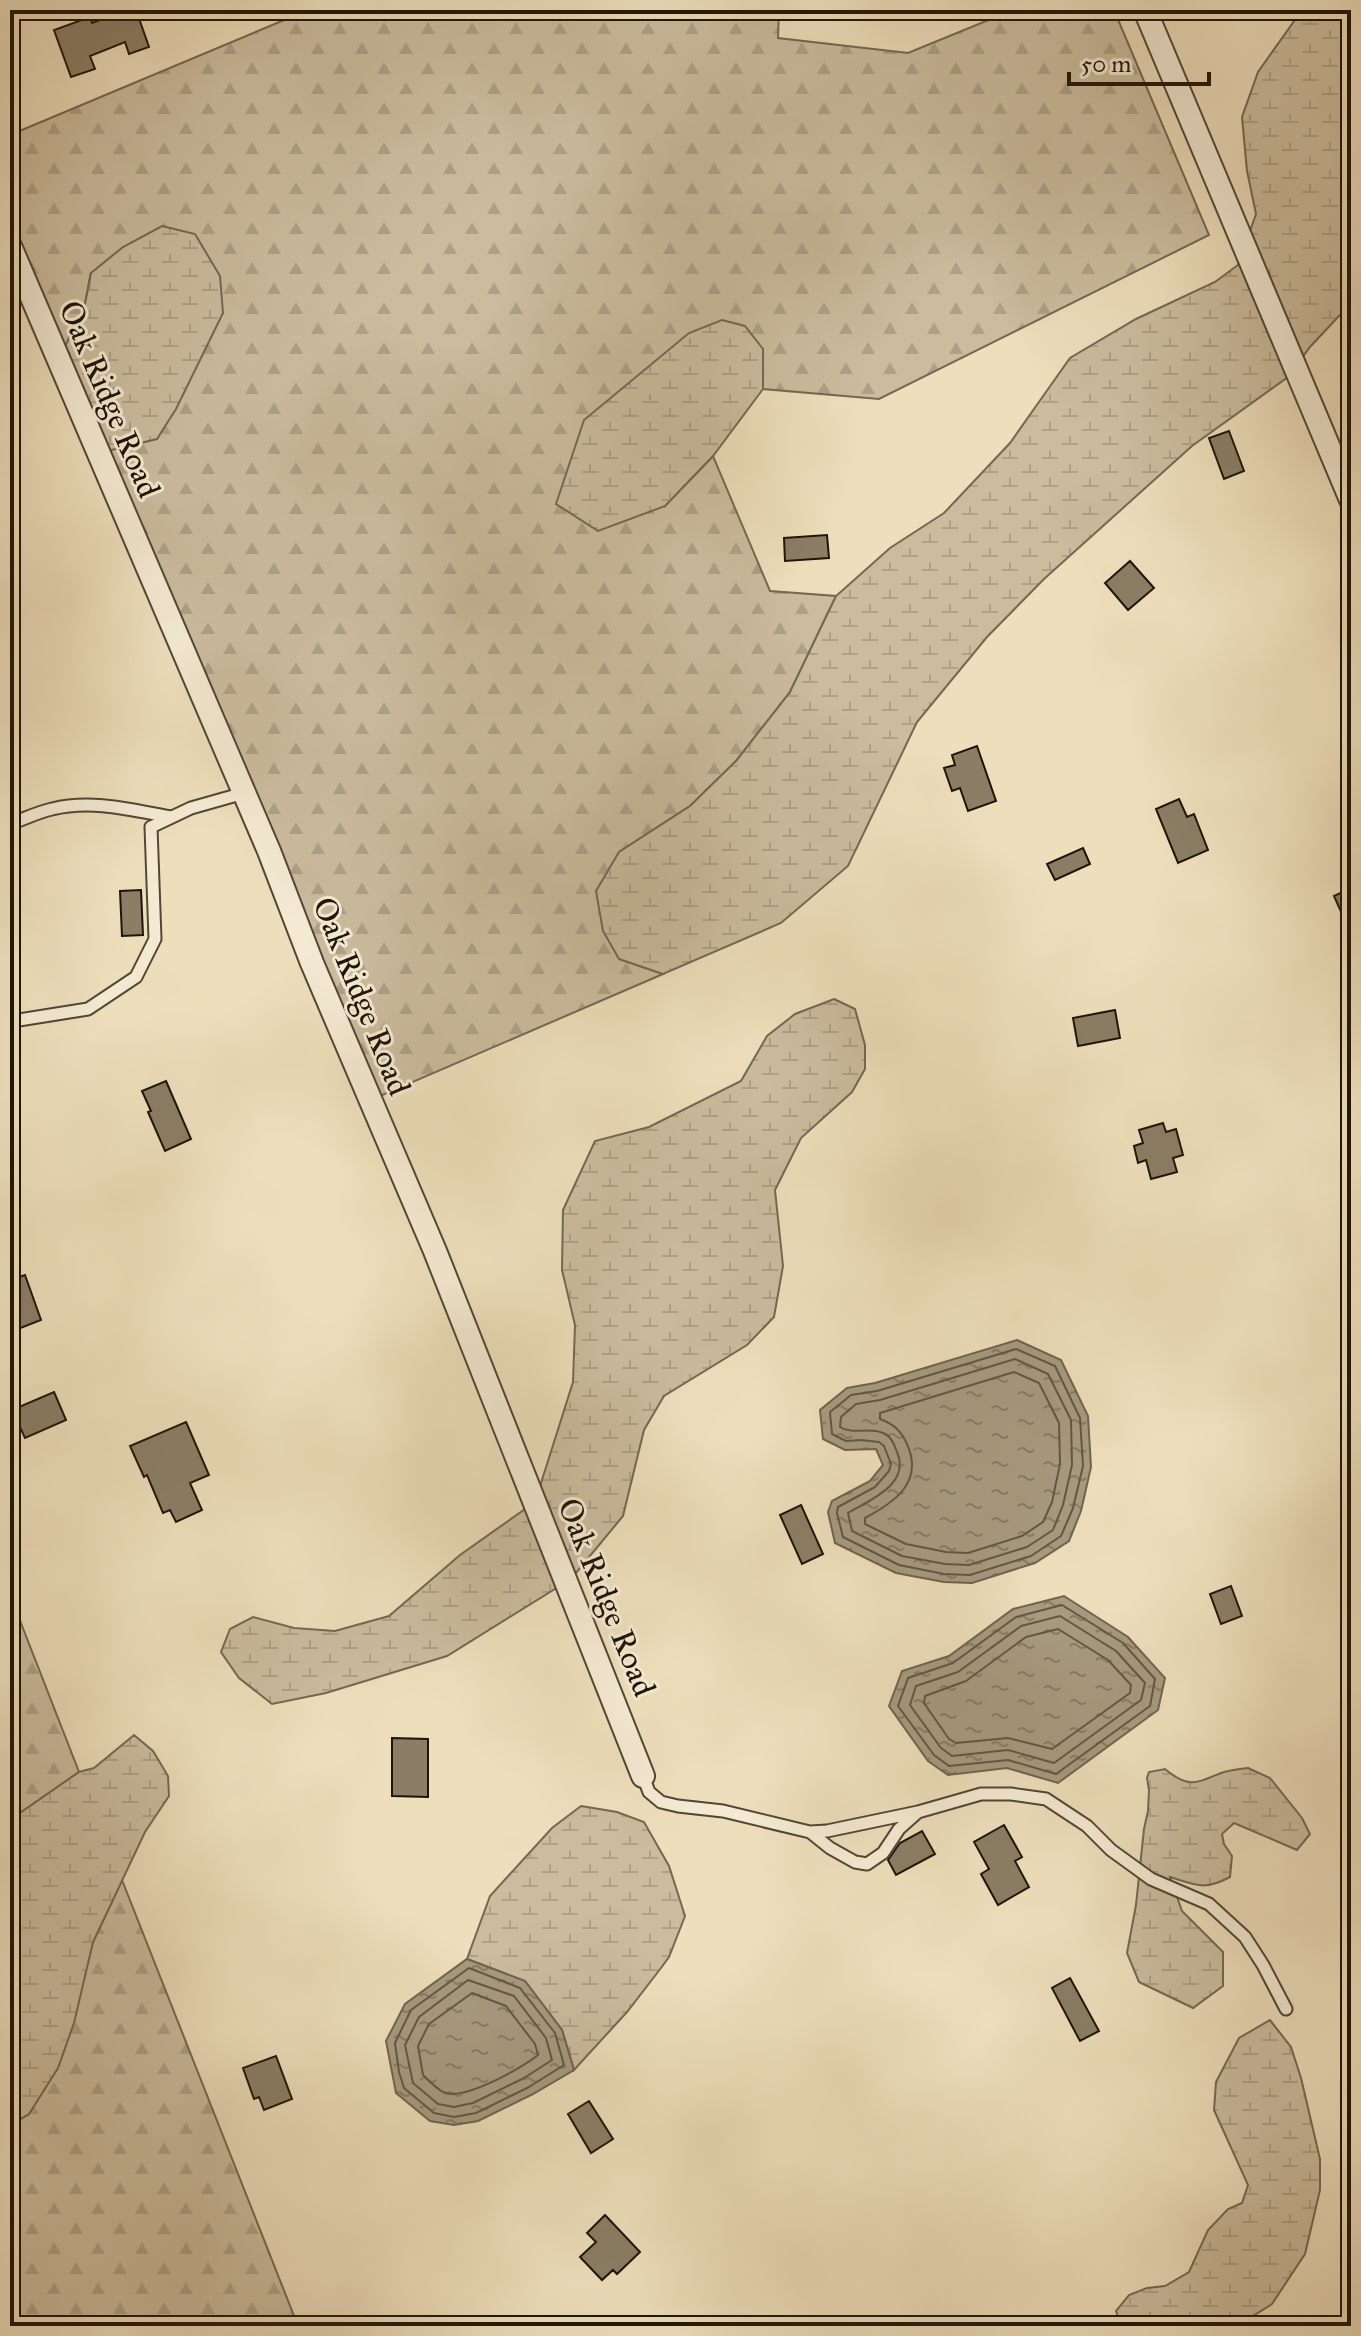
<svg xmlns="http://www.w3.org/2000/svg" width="1361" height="2336" viewBox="0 0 1361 2336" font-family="'IM FELL Great Primer',serif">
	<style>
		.forest { fill: url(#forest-firs); stroke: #746854; stroke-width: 2 }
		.wetland { fill: url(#wetland-marsh); stroke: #746854; stroke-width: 2 }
		.water { fill: url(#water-ripples); stroke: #706450; stroke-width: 2 }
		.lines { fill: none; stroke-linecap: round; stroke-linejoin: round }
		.shore { stroke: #625744; stroke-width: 2 }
		.building { fill: #8a7e66; stroke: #1e1409; stroke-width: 2 }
		.lane-casing { stroke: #524736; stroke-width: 15 }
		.street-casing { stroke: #524736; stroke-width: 26 }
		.lane { stroke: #f4ead3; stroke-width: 11 }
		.street { stroke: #f4ead3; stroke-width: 22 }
		.labels { text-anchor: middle; stroke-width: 6; stroke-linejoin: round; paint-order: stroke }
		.street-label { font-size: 32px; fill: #1e1409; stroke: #f4ead3 }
	</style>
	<defs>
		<pattern id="forest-firs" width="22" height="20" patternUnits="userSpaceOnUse" patternTransform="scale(2)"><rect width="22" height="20" fill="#cbbc9e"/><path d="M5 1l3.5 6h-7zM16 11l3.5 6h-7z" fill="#aea187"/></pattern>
		<pattern id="wetland-marsh" width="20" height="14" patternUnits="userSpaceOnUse" patternTransform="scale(2)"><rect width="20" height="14" fill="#cbbc9e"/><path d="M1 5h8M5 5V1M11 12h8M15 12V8" fill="none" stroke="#aea187"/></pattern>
		<pattern id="water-ripples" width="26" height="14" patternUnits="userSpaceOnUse" patternTransform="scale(2)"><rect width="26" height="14" fill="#a79a7f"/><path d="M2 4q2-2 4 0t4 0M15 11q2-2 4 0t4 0" fill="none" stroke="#877c66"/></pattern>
	</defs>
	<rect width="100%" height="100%" fill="#eedfbc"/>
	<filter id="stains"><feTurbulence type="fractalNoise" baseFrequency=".0025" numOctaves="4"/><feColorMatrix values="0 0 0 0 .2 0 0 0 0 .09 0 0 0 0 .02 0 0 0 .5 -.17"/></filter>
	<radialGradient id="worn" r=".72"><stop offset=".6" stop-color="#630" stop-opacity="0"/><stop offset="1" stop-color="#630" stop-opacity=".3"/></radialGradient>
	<path class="forest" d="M308,10H779L778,38L908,53L1013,10H1114L1209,235L879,399L763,389V349L689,334L650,367L665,506L713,456L770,591L836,596L790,692L736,761L690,806L619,852V959L663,974L371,1100L103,452L91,272L84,309L62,352L10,228V135Z
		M10,1595L79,1772L10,1820Z
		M122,1880L298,2326H10V2125L29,2114L83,1981L93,1942Z"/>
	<path class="wetland" d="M1302,10H1351V303L1310,347L1288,377L1192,446L1044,579L987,637L917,722L848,866L781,923L663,974L619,959L603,931L596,891L619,852L690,806L736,761L790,692L836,596L890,548L944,513L1010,443L1070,358L1136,319L1215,282L1238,265L1256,214L1247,171L1242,117L1258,72Z
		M162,226L195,234L220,276L223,313L176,409L157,439L103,452L62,352L84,309L91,273L123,247Z
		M722,320L745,326L763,349V389L713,456L665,506L598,531L556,504L584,420L689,333Z
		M834,999L855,1009L865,1045V1069L852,1092L801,1138L775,1190L783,1266L774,1317L747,1345L664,1396L644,1430L623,1516L571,1579L447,1656L326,1693L272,1704L239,1678L221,1652L230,1629L253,1617L294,1628L335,1631L389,1616L460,1555L535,1502L573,1382L575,1325L562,1270L563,1210L595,1141L649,1127L741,1081L767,1036L795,1014Z
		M134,1735L153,1751L168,1776L169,1796L145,1832L93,1942L74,2023L58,2068L29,2114L10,2125V1820L79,1772L94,1768Z
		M1248,1768L1270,1778L1302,1818L1310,1834L1297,1850L1234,1823L1222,1834L1224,1844L1232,1856L1230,1877C1204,1891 1196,1885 1170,1877L1182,1911L1223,1952V1986L1193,2008L1139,1982L1127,1953L1136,1905L1144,1829L1148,1811L1149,1790L1147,1778L1149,1772L1165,1769C1189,1789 1196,1783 1221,1773C1230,1770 1239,1769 1248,1768Z
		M581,1806L617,1812L644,1822L669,1866L685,1916L669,1957L661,1968L627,2012L574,2070L562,2030L525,1981L467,1959L490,1896L552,1828Z
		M1270,2020L1291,2047L1301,2078L1320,2159V2190L1305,2254L1272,2304L1237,2326H1121L1116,2311L1129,2295L1147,2288L1165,2286L1189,2272L1208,2230L1228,2209L1242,2203L1248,2185L1214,2110L1216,2082L1239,2038Z"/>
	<path class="water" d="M1017,1340L1061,1360L1088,1416L1091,1467L1081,1511L1069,1541L1035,1563L972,1583L944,1582L896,1573L835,1543L828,1512L832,1501L870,1481L883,1465L876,1449L845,1450L823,1439L820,1410L847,1388L875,1383Z
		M1064,1596L1128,1637L1165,1678L1158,1710L1058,1783L1007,1768L948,1775L928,1761L889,1706L902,1671L949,1656L1013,1609Z
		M467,1959L525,1981L562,2030L574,2070L533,2094L478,2121L454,2125L430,2121L396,2093L386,2041L405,2004Z"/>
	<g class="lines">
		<path class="shore" d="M1016,1349L1055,1366L1080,1418L1083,1466L1073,1508L1061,1536L1031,1556L970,1575L944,1574L899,1565L843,1537L837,1513L838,1507L875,1487L889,1471L891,1464L884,1446L879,1442L861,1440L846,1441L832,1434L830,1412L851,1395L877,1391Z
			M1015,1359L1048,1374L1071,1420L1072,1465L1063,1505L1053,1530L1027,1547L969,1565L945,1564L902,1556L852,1531L848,1513C870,1500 911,1484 897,1452C894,1444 891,1436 883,1433C869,1427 852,1435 840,1427L841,1417L856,1404L880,1400Z
			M1014,1372L1039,1383L1059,1423L1060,1464L1052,1502L1043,1522L1022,1536L968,1553L946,1552L906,1544L865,1524V1518C895,1502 924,1482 907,1444C901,1431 894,1424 880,1419V1413Z
			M1062,1605L1123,1643L1155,1679L1150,1706L1056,1774L1008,1760L949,1766L934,1755L898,1706L908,1678L953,1663L1016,1617Z
			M1060,1616L1116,1651L1145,1683L1141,1700L1054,1763L1008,1750L952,1756L941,1748L910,1705L916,1686L958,1672L1021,1626Z
			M1058,1629L1108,1660L1131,1685L1130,1693L1052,1749L1008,1738L956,1743L949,1739L924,1703L925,1696L966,1681L1026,1637Z
			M469,1968L520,1988L555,2033L564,2065L529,2087L476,2113L454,2117L434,2113L404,2088L399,2072L395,2043L411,2010Z
			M468,1980L514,1996L546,2038L552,2060L524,2078L473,2103L454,2107L438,2104L413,2083L405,2045L419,2017Z
			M472,1993L506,2006L535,2044L538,2055C522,2068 462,2102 443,2092C436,2088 428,2080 423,2075L418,2046L429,2024Z"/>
	</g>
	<path class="building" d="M127,10H136L149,47L129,54L125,42L90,56L95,69L71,77L54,30L90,17L92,23Z
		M1229,431L1244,471L1224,479L1209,438Z
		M827,535L829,558L785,561L784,538Z
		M1130,561L1154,588L1128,610L1105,583Z
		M977,746L996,801L968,811L960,788L952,791L944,768L955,765L952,755Z
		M1179,799L1187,817L1194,814L1208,850L1178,863L1156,809Z
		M1083,848L1090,864L1055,880L1047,864Z
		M1351,888V934L1334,896Z
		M141,890L143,935L122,936L120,891Z
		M1115,1010L1120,1038L1078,1046L1073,1018Z
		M166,1081L191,1139L165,1151L148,1112L151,1111L142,1091Z
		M1163,1123L1166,1132L1176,1129L1183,1155L1173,1158L1177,1172L1151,1179L1146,1160L1138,1163L1134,1146L1143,1143L1139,1130Z
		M25,1275L41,1320L18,1329L10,1308V1280Z
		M54,1392L66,1420L25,1438L12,1410Z
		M186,1422L209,1475L190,1483L202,1510L176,1522L170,1510L163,1513L147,1475L144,1477L130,1446Z
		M801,1505L823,1554L802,1564L780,1515Z
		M1231,1586L1242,1616L1221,1624L1210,1594Z
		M392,1738L428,1739V1797L392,1796Z
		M1004,1825L1022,1857L1015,1861L1029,1887L998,1905L981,1874L989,1869L974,1842Z
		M922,1831L935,1854L896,1875L888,1860L900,1843Z
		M1070,1978L1099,2031L1080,2041L1052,1988Z
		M276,2056L292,2099L264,2110L259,2097L254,2099L243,2068Z
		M589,2101L613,2139L591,2153L568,2114Z
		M605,2215L640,2252L617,2274L613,2270L602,2280L580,2257L596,2242L587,2233Z"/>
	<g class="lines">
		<g class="lane-casing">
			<path id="lane" d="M10,824C24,819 38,812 52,809C92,799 132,810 171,817
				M10,1019L19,1020L88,1009L136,977L155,939L151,827L191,808L244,793
				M643,1776L649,1792L661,1802L678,1806L723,1811L810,1832L830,1848L855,1862L867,1864L883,1853L899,1829L918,1812L981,1794H1011L1046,1799L1087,1826L1111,1850L1151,1879L1209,1904L1245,1937L1263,1965L1286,2009
				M810,1832L827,1831L918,1812"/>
		</g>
		<g class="street-casing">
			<path id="street" d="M1145,10L1351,500
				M10,246L269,851L312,963L435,1251L643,1776"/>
		</g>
		<use href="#lane" class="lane"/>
		<use href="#street" class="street"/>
	</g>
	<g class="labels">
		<g class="street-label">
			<text transform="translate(110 399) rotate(67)" y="11">Oak Ridge Road</text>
			<text transform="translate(362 996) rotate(68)" y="11">Oak Ridge Road</text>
			<text transform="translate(607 1597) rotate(68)" y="11">Oak Ridge Road</text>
		</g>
	</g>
	<rect width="1361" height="2336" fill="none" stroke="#eedfbc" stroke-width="40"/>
	<rect x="12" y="12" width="1337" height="2312" fill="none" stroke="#1e1409" stroke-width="4"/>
	<rect x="20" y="20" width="1321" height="2296" fill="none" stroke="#1e1409" stroke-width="2"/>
	<path d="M1069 72v12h140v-12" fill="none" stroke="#1e1409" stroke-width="4"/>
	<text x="1081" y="72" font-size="24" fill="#1e1409" stroke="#f4ead3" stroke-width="6" paint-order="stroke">50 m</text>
	<rect width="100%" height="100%" filter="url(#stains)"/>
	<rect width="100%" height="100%" fill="url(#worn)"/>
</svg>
